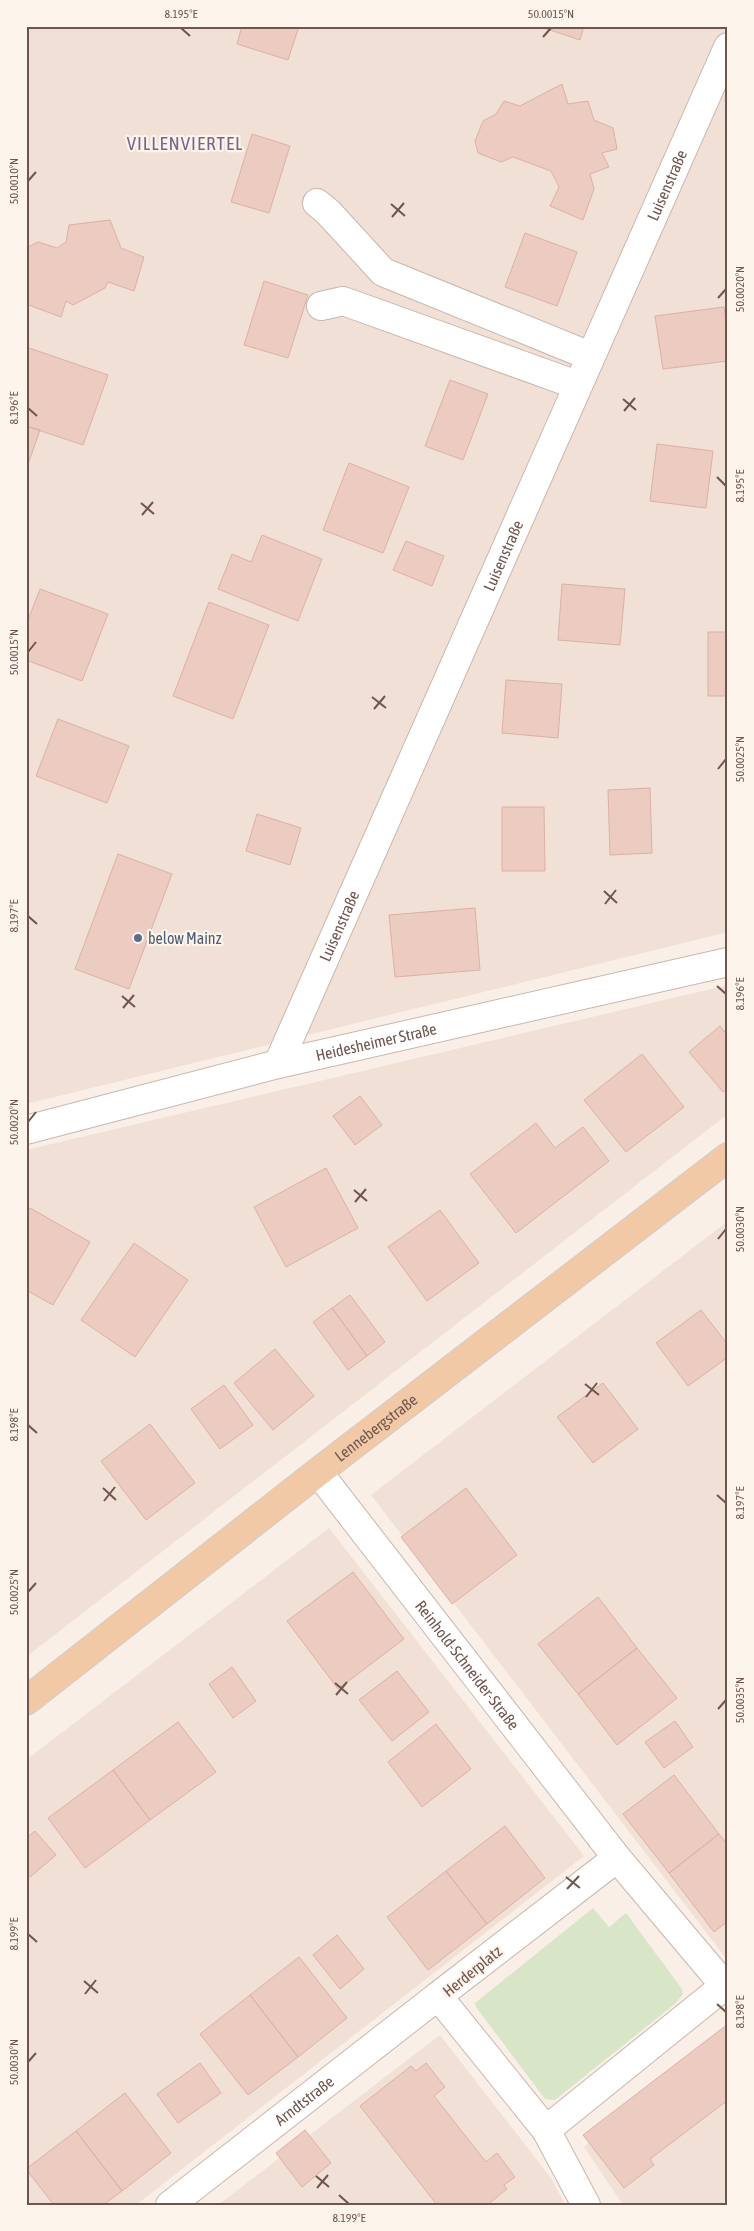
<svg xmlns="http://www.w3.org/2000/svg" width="754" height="2231" viewBox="0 0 754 2231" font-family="'Asap Condensed',sans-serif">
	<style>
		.residential { fill: #f0e0d6 }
		.green { fill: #d8e6c7 }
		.building { fill: #eccbc1; stroke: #ddb0a4 }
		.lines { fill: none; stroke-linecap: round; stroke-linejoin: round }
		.minor-casing { stroke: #cab6ae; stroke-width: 30 }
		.major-casing { stroke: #d4ccca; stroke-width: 30 }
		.minor { stroke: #fff; stroke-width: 28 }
		.major { stroke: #f1c9a6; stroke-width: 28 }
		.ticks { fill: none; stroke: #70554e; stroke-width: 2 }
		.service-dot { fill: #5c6f8a; stroke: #fdf4ec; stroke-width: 2 }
		.labels { text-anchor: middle; stroke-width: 4.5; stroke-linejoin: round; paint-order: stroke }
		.street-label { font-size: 16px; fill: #70554e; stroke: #fdf4ec }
		.service-label { font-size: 16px; fill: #4e5e75; stroke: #fdf4ec; text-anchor: start }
		.quarter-label { font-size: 19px; letter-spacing: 1px; fill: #7a668c; stroke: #fdf4ec }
		.neatline { fill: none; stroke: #70554e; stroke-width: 2 }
		.ticks-label { font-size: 12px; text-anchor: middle; fill: #70554e }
	</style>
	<rect width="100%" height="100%" fill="#faefe7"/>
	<path class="residential" d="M26,26H728V932L26,1104Z
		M728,985V1114L26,1657V1150Z
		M728,1221V1955L725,1957L371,1495Z
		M329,1528L584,1856L136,2205H26V1760Z
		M728,2026V2205H623L584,2147Z
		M440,2035L551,2178L565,2205H218Z"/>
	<path class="green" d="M593,1908L609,1927L626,1913L682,1989L683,1994L676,2003L555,2100L545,2099L476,2007L475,2003Z"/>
	<path class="building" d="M242,26H299L288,60L237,44Z
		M538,26H584L580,40Z
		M562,84L568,104L588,101L594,120L613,128L617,149L602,153L609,167L590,174L594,189L583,220L550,206L559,187L551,171L513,157L501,162L478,153L475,141L483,121L496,114L504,101L520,106Z
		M252,134L290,146L269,213L231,202Z
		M110,220L121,248L144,257L134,291L108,282L105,288L73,305L66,301L61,317L26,304V248L38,242L57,248L66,242L69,225Z
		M525,233L577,252L557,306L505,287Z
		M264,281L308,295L288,358L244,345Z
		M724,307L728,335V361L663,369L655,316Z
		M26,347L108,375L83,445L26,426Z
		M450,380L488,394L463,460L425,446Z
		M26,426L40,430L26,470Z
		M657,444L713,451L706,508L650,501Z
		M349,463L409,487L383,553L323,530Z
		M262,535L322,559L298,621L218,589L232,554L251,562Z
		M406,541L444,556L432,586L393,570Z
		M562,584L625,589L620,645L558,640Z
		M40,589L108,614L82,681L26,660V625Z
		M209,602L269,625L233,719L173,696Z
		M708,632H728V696H708Z
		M506,680L562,684L558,738L502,733Z
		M58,719L129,746L107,803L36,776Z
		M650,788L652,853L610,855L608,790Z
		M502,807H544L545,871H502Z
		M257,814L301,828L290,865L246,851Z
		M118,854L172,874L129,989L75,969Z
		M475,908L480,970L395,977L389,915Z
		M720,1026L728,1036V1089L723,1092L689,1052Z
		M642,1054L684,1107L626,1152L584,1100Z
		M360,1096L382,1125L355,1145L333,1116Z
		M536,1123L555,1148L583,1127L609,1161L516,1233L470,1174Z
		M326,1168L358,1228L286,1267L254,1207Z
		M30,1208L90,1242L53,1305L26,1290V1215Z
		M440,1210L479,1263L427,1301L388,1247Z
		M134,1243L188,1280L135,1357L81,1320Z
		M350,1295L385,1342L367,1356L332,1308Z
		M332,1308L367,1356L348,1370L313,1322Z
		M701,1310L728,1345V1357L688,1386L656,1343Z
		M275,1349L314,1396L273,1430L234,1383Z
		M603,1383L638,1429L593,1463L557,1417Z
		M224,1385L253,1425L220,1449L191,1409Z
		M150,1424L195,1483L146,1520L101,1461Z
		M466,1488L517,1555L452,1604L401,1537Z
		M353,1572L404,1639L338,1689L287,1621Z
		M598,1597L637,1648L578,1694L538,1644Z
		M637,1648L677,1698L617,1745L578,1694Z
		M232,1667L256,1701L233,1718L209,1684Z
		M397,1671L429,1712L392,1741L359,1700Z
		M675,1721L693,1747L664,1768L645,1742Z
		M178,1722L216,1772L150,1820L113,1770Z
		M436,1724L471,1769L422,1807L388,1762Z
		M113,1770L150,1820L85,1868L48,1818Z
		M674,1775L719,1834L669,1873L623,1814Z
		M505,1826L545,1878L487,1924L446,1871Z
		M35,1831L56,1855L30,1877L26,1872V1838Z
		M719,1834L728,1845V1921L714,1932L669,1873Z
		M446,1871L487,1924L428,1970L387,1917Z
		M337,1935L364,1969L340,1989L313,1955Z
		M299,1957L347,2018L298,2057L250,1995Z
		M250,1995L298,2057L248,2095L200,2034Z
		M728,2024V2100L650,2159L654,2165L624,2188L583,2135Z
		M200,2063L221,2093L178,2123L157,2094Z
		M426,2063L445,2087L434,2096L486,2162L497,2153L515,2177L504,2185L507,2189L487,2205H437L360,2106L411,2066L416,2071Z
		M125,2093L171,2153L122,2191L76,2131Z
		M305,2130L331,2163L302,2187L276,2153Z
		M76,2131L122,2191L103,2205H54L26,2169Z"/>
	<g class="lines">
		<g class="minor-casing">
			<g id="minor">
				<path d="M317,203L328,212L383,272L590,356"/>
				<path d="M321,306L343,301L577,385"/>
				<path id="s1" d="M278,1064L728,47"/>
				<path id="s2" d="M26,1130L278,1064L728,962"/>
				<path id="s3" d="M318,1472L617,1858"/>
				<path d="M724,1985L617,1858L438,1996L546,2130L728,1983"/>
				<path d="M546,2130L586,2205"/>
				<path id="s4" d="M170,2205L438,1996"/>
			</g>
		</g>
		<g class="major-casing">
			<g id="major">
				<path id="s5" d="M26,1701L318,1472L728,1157"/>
			</g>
		</g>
		<use href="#minor" class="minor"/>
		<use href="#major" class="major"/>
	</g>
	<path class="ticks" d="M181,28L190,36M543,37L551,28M28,181L36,172M391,204L405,216M392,217L404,203M718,298L726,289M623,399L636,410M28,408L37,416M624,411L635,398M717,477L726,486M141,503L154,514M142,515L153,502M28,652L36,642M372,697L386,708M374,709L385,696M718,769L726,759M604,891L617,903M605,904L616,890M28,916L37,924M717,986L726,994M122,996L135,1007M123,1008L134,995M28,1122L36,1112M354,1190L367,1201M355,1202L366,1189M718,1239L726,1229M585,1384L599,1395M586,1397L597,1383M28,1425L37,1433M103,1488L116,1500M717,1495L726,1503M104,1501L115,1487M28,1592L36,1583M335,1683L348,1694M336,1695L347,1682M718,1709L726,1700M566,1877L580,1888M567,1889L579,1876M28,1934L37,1942M84,1981L98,1993M85,1994L96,1980M717,2004L726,2012M28,2062L36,2053M316,2176L329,2187M317,2188L328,2175M339,2195L349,2204"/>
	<circle class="service-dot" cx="138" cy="938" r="5"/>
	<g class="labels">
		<g class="street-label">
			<text dy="6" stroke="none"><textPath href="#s1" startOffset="961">Luisenstraße</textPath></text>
			<text dy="6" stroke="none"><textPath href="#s1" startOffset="556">Luisenstraße</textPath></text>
			<text dy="6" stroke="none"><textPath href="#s1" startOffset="151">Luisenstraße</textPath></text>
			<text dy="6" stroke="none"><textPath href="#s2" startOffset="361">Heidesheimer Straße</textPath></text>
			<text dy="6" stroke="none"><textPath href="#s5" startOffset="444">Lennebergstraße</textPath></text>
			<text dy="6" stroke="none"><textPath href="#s3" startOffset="244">Reinhold-Schneider-Straße</textPath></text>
			<text transform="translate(472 1971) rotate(-39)" y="6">Herderplatz</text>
			<text dy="6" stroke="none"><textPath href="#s4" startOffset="170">Arndtstraße</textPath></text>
		</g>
		<g class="service-label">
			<text x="148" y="944">below Mainz</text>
		</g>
		<g class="quarter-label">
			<text x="185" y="150">VILLENVIERTEL</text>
		</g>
	</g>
	<rect width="754" height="2231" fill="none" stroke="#fdf4ec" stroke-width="55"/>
	<rect x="28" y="28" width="698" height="2176" class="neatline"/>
	<g class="ticks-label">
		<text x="181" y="18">8.195°E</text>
		<text x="551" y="18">50.0015°N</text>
		<text transform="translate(14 181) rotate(-90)" y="4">50.0010°N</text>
		<text transform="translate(740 289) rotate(-90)" y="4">50.0020°N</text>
		<text transform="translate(14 408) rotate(-90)" y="4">8.196°E</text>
		<text transform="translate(740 486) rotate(-90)" y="4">8.195°E</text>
		<text transform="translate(14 652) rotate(-90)" y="4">50.0015°N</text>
		<text transform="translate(740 759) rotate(-90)" y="4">50.0025°N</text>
		<text transform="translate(14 916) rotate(-90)" y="4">8.197°E</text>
		<text transform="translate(740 994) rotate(-90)" y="4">8.196°E</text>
		<text transform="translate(14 1122) rotate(-90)" y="4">50.0020°N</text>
		<text transform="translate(740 1229) rotate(-90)" y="4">50.0030°N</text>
		<text transform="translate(14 1425) rotate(-90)" y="4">8.198°E</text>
		<text transform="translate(740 1503) rotate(-90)" y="4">8.197°E</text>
		<text transform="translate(14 1592) rotate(-90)" y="4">50.0025°N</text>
		<text transform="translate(740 1700) rotate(-90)" y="4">50.0035°N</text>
		<text transform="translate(14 1934) rotate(-90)" y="4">8.199°E</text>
		<text transform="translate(740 2012) rotate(-90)" y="4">8.198°E</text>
		<text transform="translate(14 2062) rotate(-90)" y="4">50.0030°N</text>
		<text x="349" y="2222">8.199°E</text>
	</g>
</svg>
